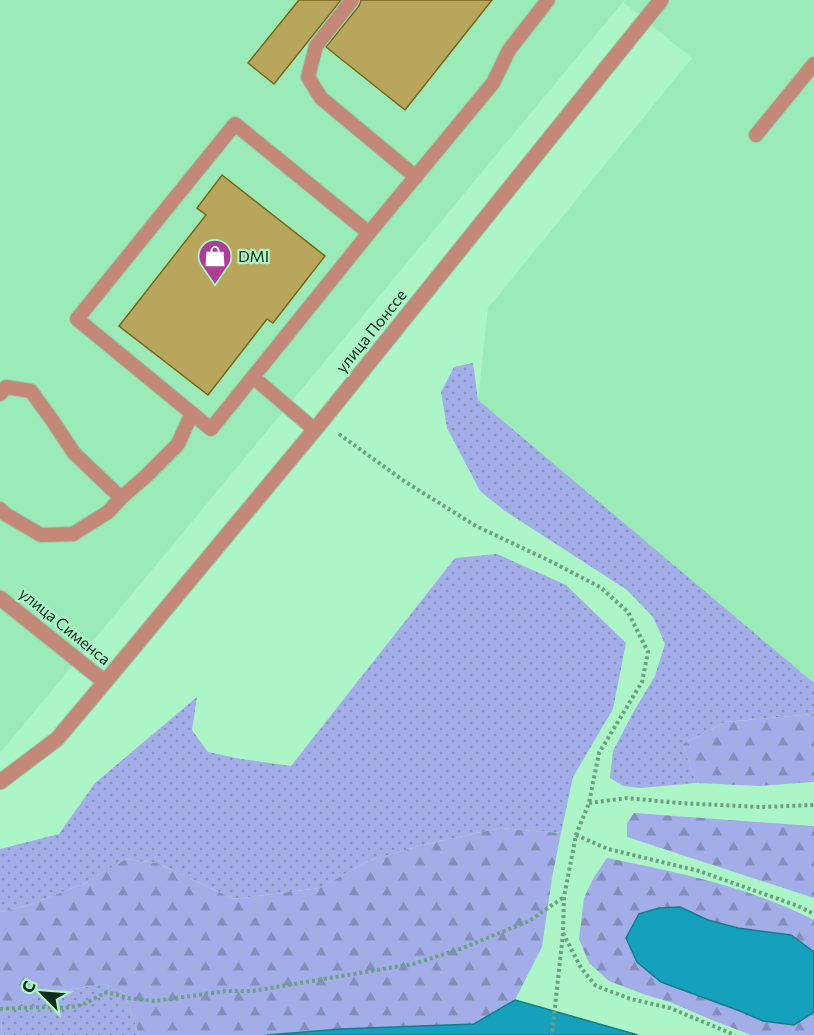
<svg xmlns="http://www.w3.org/2000/svg" width="814" height="1035" viewBox="0 0 814 1035" font-family="Commissioner,sans-serif">
	<style>
		.built { fill: #9aebb8 }
		.grass { fill: url(#grass-dots) }
		.forest { fill: url(#forest-firs) }
		.water { fill: #15a0bb; stroke: #137d8b; stroke-width: 1.5 }
		.building { fill: #b8a65c; stroke: #776515; stroke-width: 1.5 }
		.lines { fill: none; stroke-linecap: round; stroke-linejoin: round }
		.service-casing { stroke: #90d1a8; stroke-width: 16 }
		.minor-casing { stroke: #90d1a8; stroke-width: 17 }
		.path { stroke: #6aa17f; stroke-width: 4; stroke-dasharray: 3 3; stroke-linecap: butt }
		.service { stroke: #c48878; stroke-width: 14 }
		.minor { stroke: #c48878; stroke-width: 15 }
		.labels { text-anchor: middle; stroke-width: 4.5; stroke-linejoin: round; paint-order: stroke }
		.poi-label { font-size: 16px; fill: #0e2c1b; stroke: #acf5c7; text-anchor: start }
		.street-label { font-size: 16px; fill: #0e2c1b; stroke: #acf5c7 }
	</style>
	<defs>
		<pattern id="grass-dots" width="8" height="8" patternUnits="userSpaceOnUse" patternTransform="scale(1.5)"><rect width="8" height="8" fill="#a3aee9"/><path d="M2 2h.1M6 6h.1" fill="none" stroke="#838ebc" stroke-width="1.8" stroke-linecap="round"/></pattern>
		<pattern id="forest-firs" width="22" height="20" patternUnits="userSpaceOnUse" patternTransform="scale(1.5)"><rect width="22" height="20" fill="#a3aee9"/><path d="M5 1l3.5 6h-7zM16 11l3.5 6h-7z" fill="#838ebc"/></pattern>
	</defs>
	<rect width="100%" height="100%" fill="#acf5c7"/>
	<path class="built" d="M0,0H814V683L478,400L488,308L692,58L623,2L0,753Z"/>
	<path class="grass" d="M473,363L478,400L814,683V714L725,722L683,744L696,783L641,788L623,786L610,778L613,751L634,711L655,676L665,644L653,617L627,590L505,511L480,491L447,428L441,392L454,367Z
		M497,554L566,585L626,643L613,709L573,777L561,833L500,828L426,844L368,861L320,888L234,899L157,863L126,859L85,883L29,905L0,912V849L59,834L95,783L197,697L192,730L208,752L241,759L291,766L455,558Z
		M104,984L125,994L139,1035H4L1,1031L3,1014L38,995Z"/>
	<path class="forest" d="M814,714V782L759,786L696,783L683,744L725,722Z
		M634,813L814,826V898L627,837V823Z
		M500,828L561,833L552,878L542,947L515,1000L474,1024L341,1029L267,1035H139L125,994L104,984L38,995L3,1014L1,1031L4,1035H0V912L29,905L85,883L126,859L157,863L234,899L320,888L368,861L426,844Z
		M607,858C677,872 750,887 814,920V952L791,935L738,928L708,920L680,907L740,1011L763,1021L794,1025L814,1012V1035H751L712,1020L670,1002L646,995L609,981L589,963L579,939L584,898L594,877Z"/>
	<path class="water" d="M680,907L708,920L738,928L791,935L814,952V1012L794,1025L763,1021L740,1011L661,982L637,962L626,938L639,914L659,908Z
		M515,1000L638,1035H267L341,1029L474,1024Z"/>
	<path class="building" d="M299,0H341L274,84L248,63Z
		M361,0H492L405,110L326,47L359,6Z
		M222,175L325,256L273,323L267,319L208,395L119,326L206,215L197,208Z"/>
	<g class="lines">
		<g class="service-casing">
			<path id="service" d="M352,0L316,46L308,77L321,98L416,177
				M235,124L369,233L211,429L77,319Z
				M756,135L814,64
				M369,233L493,83L509,50L548,0
				M253,377L315,430
				M0,394L6,387L31,391L52,420L74,453L121,498
				M0,509L5,514L41,535L73,534L108,512L121,498L145,477L178,444L192,413"/>
		</g>
		<g class="minor-casing">
			<path id="minor" d="M0,598L105,682
				M0,782L57,739L105,682L322,421L661,0"/>
		</g>
		<path class="path" d="M339,434L404,481L476,526L550,561L600,587L628,612L648,652L642,682L599,753L589,803L576,835L564,897L563,933L552,1035
			M589,803L627,798L679,803L761,807L814,805
			M576,835L608,849L699,871L798,906L814,914
			M563,933L581,968L596,986L631,999L670,1008L735,1035
			M0,1009L42,1007L65,1008L82,1005L107,992L128,998L155,1001L226,991H253L413,964L460,949L529,921L564,897"/>
		<use href="#service" class="service"/>
		<use href="#minor" class="minor"/>
	</g>
	<defs>
		<g id="shop-pin" transform="scale(1.725)"><path d="M0 17L-7.5 6A9.5 9.5 0 1 1 7.5 6Z" fill="#ae3d99" stroke="#acf5c7"/><path d="M-5-2.5h2.3a2.7 3.5 0 0 1 5.4 0H5L5.5 6h-11ZM-1.5-2.5h3a1.5 2.3 0 0 0-3 0Z" fill="#fff"/></g>
	</defs>
	<g fill-rule="evenodd">
		<use href="#shop-pin" x="215" y="256"/>
	</g>
	<g class="labels">
		<g class="poi-label">
			<text x="238" y="262">DMI</text>
		</g>
		<g class="street-label">
			<text transform="translate(371 331) rotate(-51)" y="6">улица Понссе</text>
			<text transform="translate(65 626) rotate(39)" y="6">улица Сименса</text>
		</g>
	</g>
	<g transform="translate(42 993) rotate(295)" stroke="#acf5c7" stroke-width="4.5" paint-order="stroke">
	<path d="M0-4.5L10 22L0 15L-10 22Z" fill="#0e2c1b"/>
	<text y="-9" font-size="16" font-weight="bold" text-anchor="middle" fill="#0e2c1b">С</text>
	</g>
</svg>
